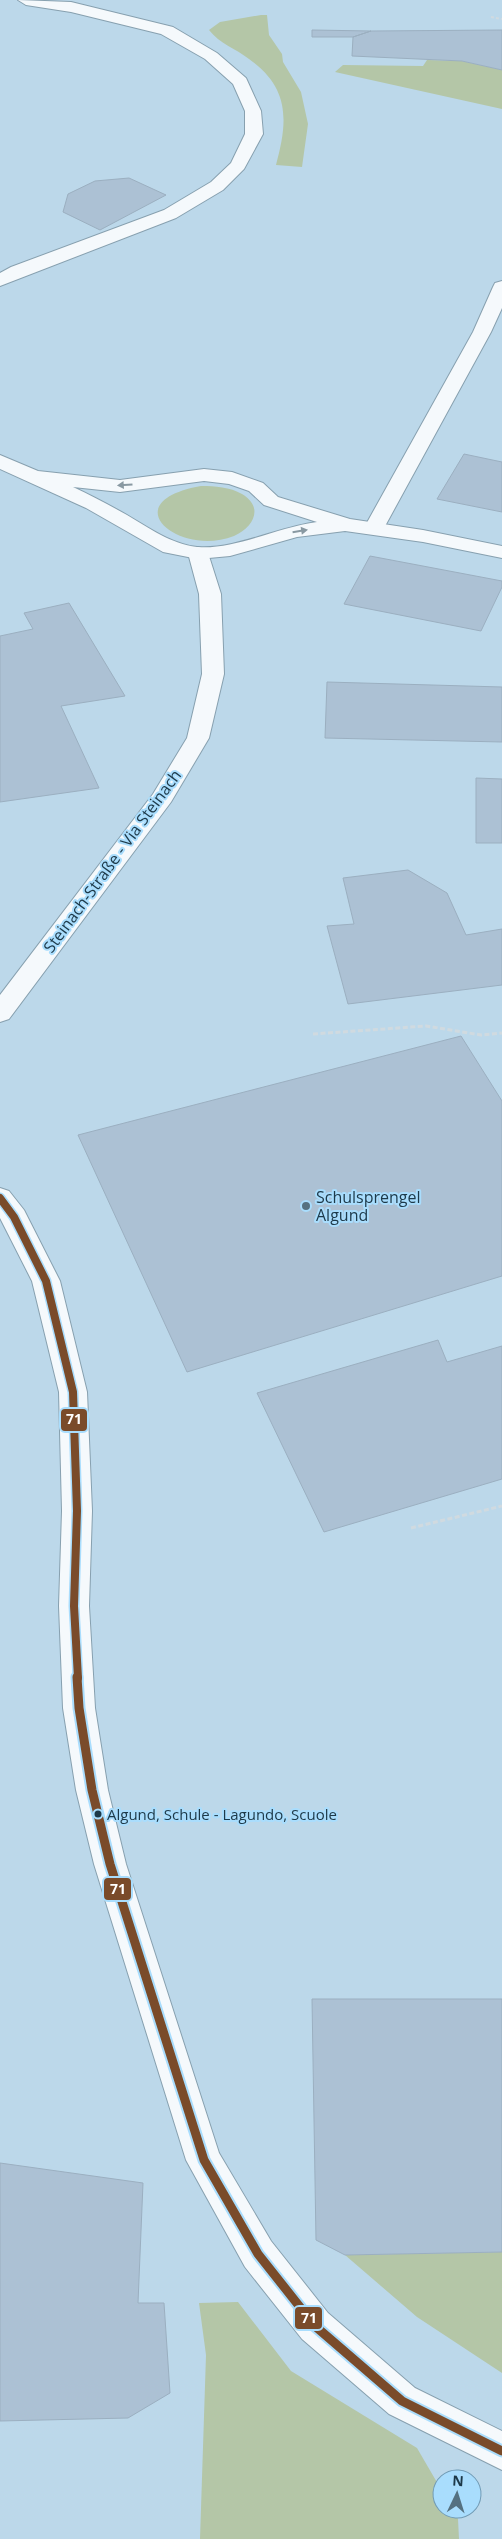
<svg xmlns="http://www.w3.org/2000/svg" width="502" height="2539" viewBox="0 0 502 2539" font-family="'Open Sans',sans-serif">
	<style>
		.green { fill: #b4c6a7 }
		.building { fill: #acc1d4; stroke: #9bafc0 }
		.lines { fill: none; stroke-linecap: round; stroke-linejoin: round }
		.minor-casing { stroke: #87a0af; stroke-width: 2 }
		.major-casing { stroke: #87a0af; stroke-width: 2 }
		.path-far1 { stroke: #d0dae0; stroke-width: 2; stroke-dasharray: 3 2; stroke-linecap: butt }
		.path { stroke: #d0dae0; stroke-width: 3; stroke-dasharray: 5 2.5; stroke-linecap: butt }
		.minor { fill: #f5f9fc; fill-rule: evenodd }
		.major { fill: #f5f9fc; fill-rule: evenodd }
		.bus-1-far1-casing { stroke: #a9ddfd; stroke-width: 11 }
		.bus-1-casing { stroke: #a9ddfd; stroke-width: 13 }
		.bus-1-far1 { stroke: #7a4b2a; stroke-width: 8 }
		.bus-1 { stroke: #7a4b2a; stroke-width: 9 }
		.oneway { fill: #8999a2 }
		.poi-dot { fill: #557181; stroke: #a9ddfd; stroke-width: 2 }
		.bus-dot { fill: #1d3949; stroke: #a9ddfd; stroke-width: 2 }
		.labels { text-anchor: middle; stroke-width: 4; stroke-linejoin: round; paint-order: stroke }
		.bus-label { font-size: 15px; fill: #1d3949; stroke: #a9ddfd; text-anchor: start }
		.street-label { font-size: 16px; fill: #1d3949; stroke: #a9ddfd }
		.poi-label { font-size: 16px; fill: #1d3949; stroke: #a9ddfd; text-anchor: start }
		.line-badge { stroke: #a9ddfd; stroke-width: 2 }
		.badge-label { font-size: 14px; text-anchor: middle; font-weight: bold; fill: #fff }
	</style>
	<rect width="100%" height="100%" fill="#bcd8ea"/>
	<path class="green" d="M261,15H267L269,35L282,54L283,62L301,92L308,124L302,167L276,165C288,121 290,88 249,59C235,48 220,44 209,30L220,22Z
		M427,60L462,61L502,70V109L335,72L343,65L423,66Z
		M201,486C215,486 230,487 242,494C264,507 254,527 234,536C179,558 112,502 201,486Z
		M502,2252V2373L417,2317L345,2255Z
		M238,2302L291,2371L417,2448L442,2491V2509H452L458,2519L459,2539H200L206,2355L199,2303Z"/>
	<path class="building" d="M312,30L371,31L353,37H312Z
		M502,30V70L462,61L352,56L353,37L371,31Z
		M129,178L166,195L100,230L63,212L68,194L95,181Z
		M464,454L502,462V512L437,499Z
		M370,556L502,581V587L481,631L344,604Z
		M69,603L125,696L61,706L99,788L0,802V636L33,629L24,613Z
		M327,682L502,687V742L325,738Z
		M476,778L502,779V843H476Z
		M408,870L447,893L466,935L502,929V985L348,1004L327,926L354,924L343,878Z
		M461,1036L502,1101V1276L187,1372L78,1135Z
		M438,1340L447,1362L502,1346V1479L324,1532L257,1393Z
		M312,1999H502V2252L345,2255L316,2240Z
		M0,2163L143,2183L138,2303H164L170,2393L128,2418L0,2421Z"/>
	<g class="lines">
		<g class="minor-casing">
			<path id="minor" d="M502,281V308L491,332L384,528L381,532L374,534L367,532L364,528L473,332L493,287L495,283Z
				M198,547L205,549L208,553L221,594L224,674L209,738L171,802L9,1019L0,1022V995L153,794L187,738L202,674L199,594L188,553L191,549Z
				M0,1188L9,1191L24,1210L60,1281L87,1392L92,1511L89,1606L95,1708L108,1790L126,1864L219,2153L271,2241L328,2313L415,2388L502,2431V2470L389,2414L302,2339L245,2267L186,2160L94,1864L76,1790L63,1708L59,1606L62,1511L59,1392L32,1281L0,1218Z"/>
		</g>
		<g class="major-casing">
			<path id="major" d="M18,0L71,2L173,27L217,53L246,78L261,111L263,134L244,169L223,190L176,218L0,286V273L11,267L164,210L211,182L231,163L245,134V111L233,84L205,59L161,34L71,12L26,5Z
				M0,455L38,471L120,480L204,469L232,472L263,483L278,497L350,519L423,530L502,546V558L423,542L345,531L297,537L230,556L198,559L163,552L86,508L0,469ZM204,481L229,484L249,491L264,505L317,522C278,527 235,550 197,547C171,544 149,528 127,515C109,505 92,496 73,487L120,492Z"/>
		</g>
		<path class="path-far1" d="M491,17L502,19"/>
		<path class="path" d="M313,1034L426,1026L481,1035L502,1033
			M411,1528L502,1506"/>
		<use href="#minor" class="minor"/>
		<use href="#major" class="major"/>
		<g class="bus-1-far1-casing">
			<path id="bus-1-far1" d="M0,1198L14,1217L46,1281L73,1392L77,1511L74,1606L78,1678"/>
		</g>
		<g class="bus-1-casing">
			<path id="bus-1" d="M77,1677L79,1708L92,1790L110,1864L204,2160L258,2254L315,2326L402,2401L502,2451"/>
		</g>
		<use href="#bus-1-far1" class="bus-1-far1"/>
		<use href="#bus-1" class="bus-1"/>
	</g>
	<defs><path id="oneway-solid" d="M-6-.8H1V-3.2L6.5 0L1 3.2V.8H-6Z" transform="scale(1.25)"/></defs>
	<g class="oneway">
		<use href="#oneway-solid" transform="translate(125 485) rotate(176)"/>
		<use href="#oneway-solid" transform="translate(300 531) rotate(-9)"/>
	</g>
	<circle class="poi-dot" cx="306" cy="1206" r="5"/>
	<circle class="bus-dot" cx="98" cy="1814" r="4.5"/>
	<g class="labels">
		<g class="bus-label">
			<text x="107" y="1820">Algund, Schule - Lagundo, Scuole</text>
		</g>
		<g class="street-label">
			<text transform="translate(112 861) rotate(-54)" y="6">Steinach-Straße - Via Steinach</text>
		</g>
		<g class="poi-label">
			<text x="316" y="1203">Schulsprengel<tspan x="316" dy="18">Algund</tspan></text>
		</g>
	</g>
	<g class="line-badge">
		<rect x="60" y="1408" width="28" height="24" rx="5" fill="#7a4b2a"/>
		<rect x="103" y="1877" width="29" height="24" rx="5" fill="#7a4b2a"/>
		<rect x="294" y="2306" width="29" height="24" rx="5" fill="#7a4b2a"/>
	</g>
	<g class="badge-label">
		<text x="74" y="1424">71</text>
		<text x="118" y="1894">71</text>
		<text x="309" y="2323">71</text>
	</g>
	<g transform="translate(457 2494) rotate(4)"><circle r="24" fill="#a9ddfd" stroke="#719bb5"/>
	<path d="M0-4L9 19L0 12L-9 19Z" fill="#557181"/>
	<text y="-8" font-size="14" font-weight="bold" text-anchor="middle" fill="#1d3949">N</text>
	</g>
</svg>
